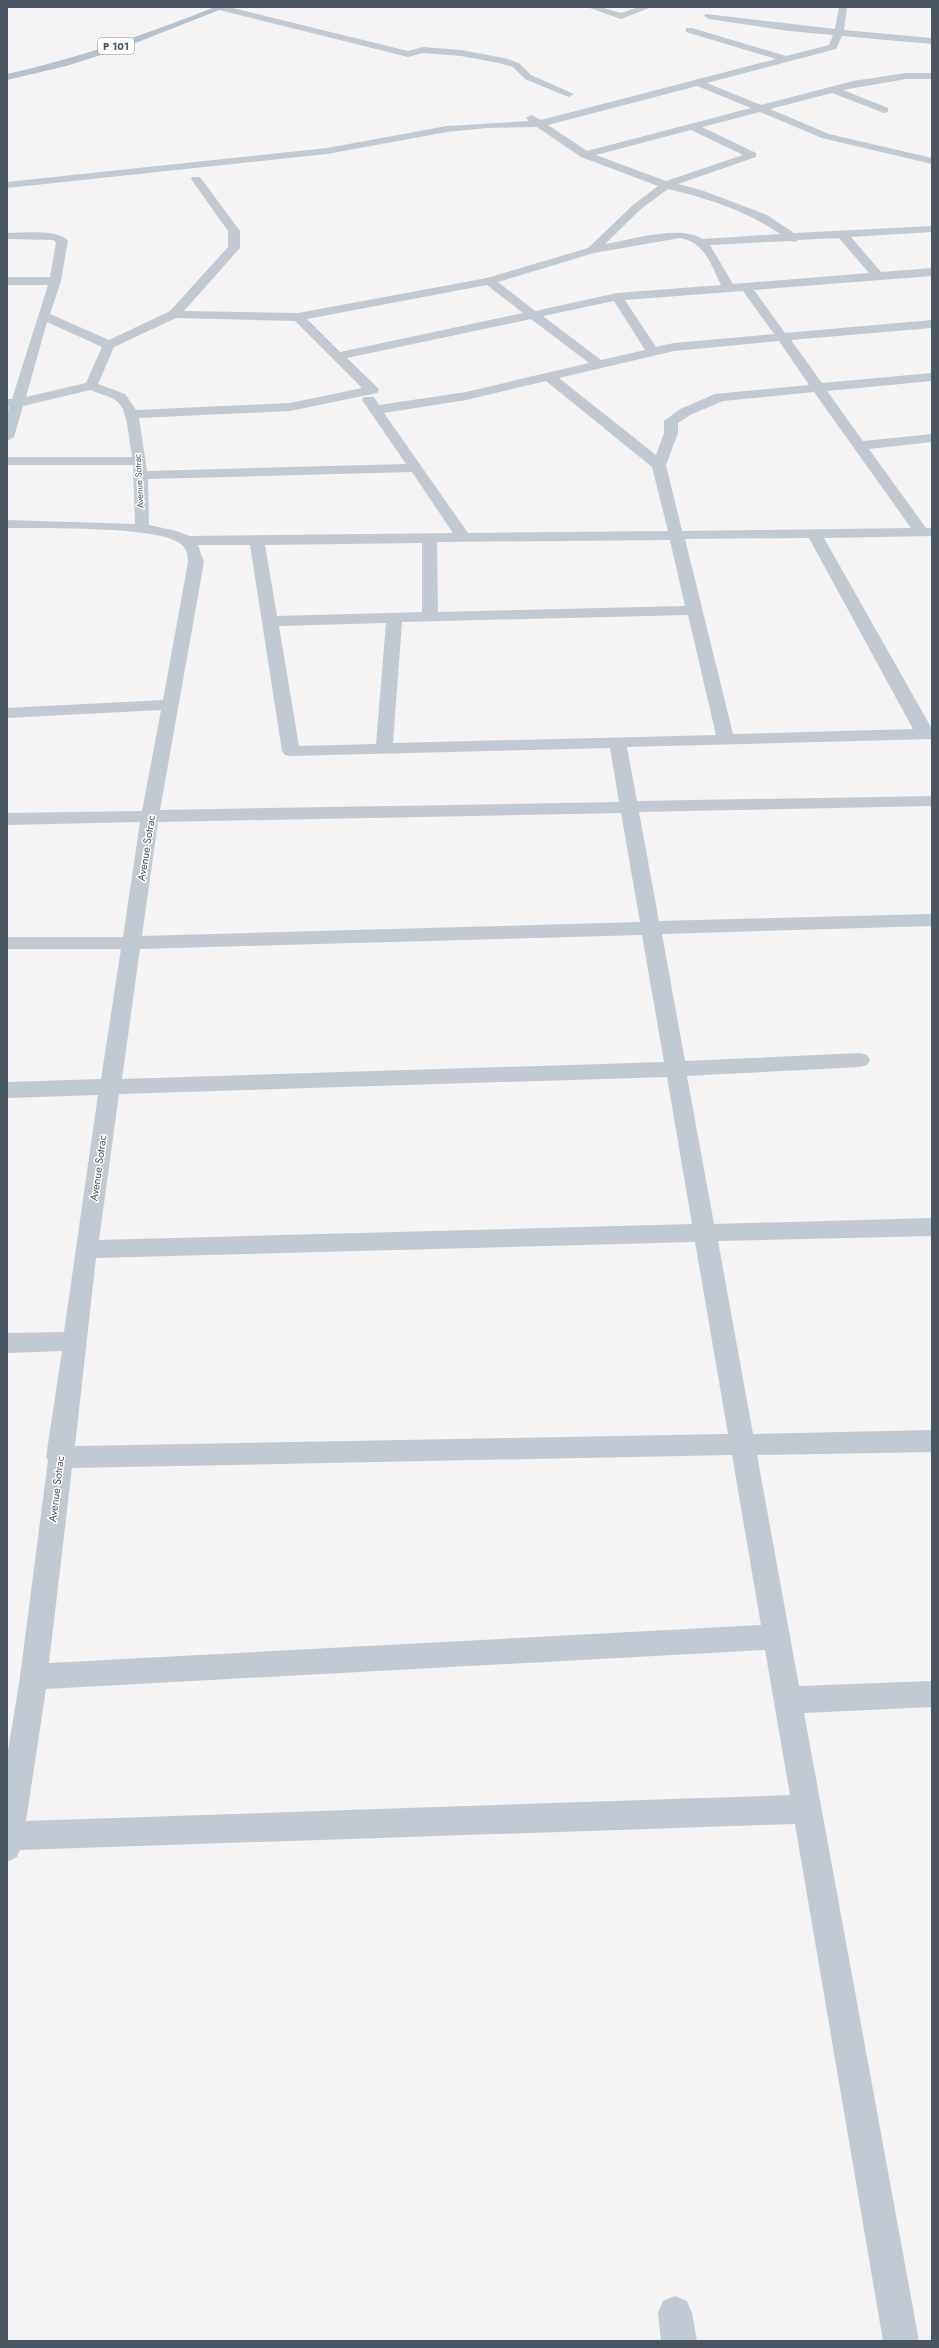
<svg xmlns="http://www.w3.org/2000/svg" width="939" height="2348" viewBox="0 0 939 2348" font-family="Jost,sans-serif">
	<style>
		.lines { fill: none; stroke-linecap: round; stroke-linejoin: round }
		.minor { fill: #c1cad2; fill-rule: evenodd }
		.major { fill: #b3c2d1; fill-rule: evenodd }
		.labels { text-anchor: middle; stroke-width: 3; stroke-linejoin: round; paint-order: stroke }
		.far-street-label { font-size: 9px; fill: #4a5661; stroke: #fff }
		.shield { fill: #fff; stroke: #808990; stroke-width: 1 }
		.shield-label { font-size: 10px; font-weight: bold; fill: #4a5661 }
		.street-label { font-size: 11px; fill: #4a5661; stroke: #fff }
	</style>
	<rect width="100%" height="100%" fill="#f5f3f3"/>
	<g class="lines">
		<path class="minor" d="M218,7H229L408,51L423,47L461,50L504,58L519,63L531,75L574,94L569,97L566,96L525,79L513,67L499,63L461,56L423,53L408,57L219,10Z
			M587,7H600L621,13L639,7H652L621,19Z
			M839,7H847L844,30L932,38V44L842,36L836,49L707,83L761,105L853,81L906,73H932V79H906L843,90L888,108V112L884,113L832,93L770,109L829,134L932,158V164L822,138L760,112L702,127L756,153V157L678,184L701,190L767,215L794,233L932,226V232L851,237L881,272L932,268V276L754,290L785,333L932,320V328L791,340L822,383L932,373V381L827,391L863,441L932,434V442L869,449L926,528H932V536L824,538L932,729V739L627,747L637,801L932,796V806L639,812L659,921L932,914V926L662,934L685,1061L860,1053L867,1055L870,1060L867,1065L860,1067L687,1076L714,1224L932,1218V1236L718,1241L753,1434L932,1430V1452L757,1455L799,1686L932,1681V1707L804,1713L919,2341H883L795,1824L20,1850L17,1857L7,1862V1757L20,1677L48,1460L46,1457L62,1351L7,1353V1333L64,1332L98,1095L7,1098V1082L101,1079L121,949H7V937H123L140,822L7,825V813L142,811L161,710L7,718V708L163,700L188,562C188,557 187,549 182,545C162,525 39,529 7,528V520L135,524L133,465H7V457H132L127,423L123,409L118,402L112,398L90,390L23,406L14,437L7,441V414L9,407H7V399H12L48,285H7V277H50L56,242L53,240L7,239V233C22,233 59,229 68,241L61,281L50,314L109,340L170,311L228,247V231L191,179L192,177H200L240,231V248L184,311L298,313L487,278L588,248L633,205L658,186L581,157L537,127L487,128L447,132L327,154L7,188V182L327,148L447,126L529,121L526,118L531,115L541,120L776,59L686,32V28H692L786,56L829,45L833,35L789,31L709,19L704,16L706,14L835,29ZM697,86L751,108L587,151L548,125ZM691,130L743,155L666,181L596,155ZM668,189C707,198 747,211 780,234L703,239C678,224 632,240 605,244L641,209ZM680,238C705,242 711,265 721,285L617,293L535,311L498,282L594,253ZM839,238L869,273L733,284L710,245L789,241L794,242L799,240ZM487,285L523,313L340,352L307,319ZM743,291L774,334L674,343L656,347L625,300ZM614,301L645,350L601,360L543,316ZM176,318L295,321L362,388L290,403L136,410L125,394L98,384L114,347ZM531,319L589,363L466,392L379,405L374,397H364L362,400L406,464L147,471L139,418L290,411L377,393L379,390L377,387L347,358ZM47,322L102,347L86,383L26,397ZM779,341L809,385L715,394L680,409L664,421V433L656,455L559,378L674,351ZM546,381L652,467L668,531L468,533L384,413L466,400ZM814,392L911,528L682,531L666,465L678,433V423L690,415L723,401ZM412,472L453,533L190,536L176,531L149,525L148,479ZM809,538L913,729L733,734L685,539ZM670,540L685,606L438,612L437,542ZM422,543V612L277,616L265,545ZM198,545H250L282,751L285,755L291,756L610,748L619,802L160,810L204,562ZM688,615L716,735L393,743L402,622ZM386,623L376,744L299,746L279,626ZM621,813L640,922L142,936L158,822ZM642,935L664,1062L122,1079L140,949ZM667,1077L692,1224L99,1240L119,1094ZM695,1242L728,1434L75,1446L96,1258ZM732,1455L761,1625L49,1663L72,1468ZM765,1650L790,1795L26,1821L46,1689Z
			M675,2296L687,2301L692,2313L697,2341H661L658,2313L663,2301Z"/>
		<path class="major" d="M215,7H227L120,49L66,66L7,80V74C79,58 147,34 215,7Z"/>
	</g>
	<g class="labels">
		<g class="far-street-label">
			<text transform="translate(139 481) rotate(-93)" y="3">Avenue Sotrac</text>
		</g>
		<rect class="shield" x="98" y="38" width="36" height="16" rx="3"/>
		<g class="shield-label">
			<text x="116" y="50">P 101</text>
		</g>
		<g class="street-label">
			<text transform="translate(146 848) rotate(-81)" y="4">Avenue Sotrac</text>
			<text transform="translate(98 1168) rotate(-82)" y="4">Avenue Sotrac</text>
			<text transform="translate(56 1489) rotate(-83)" y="4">Avenue Sotrac</text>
		</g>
	</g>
	<rect width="939" height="2348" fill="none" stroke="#4a5661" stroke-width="16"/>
</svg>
